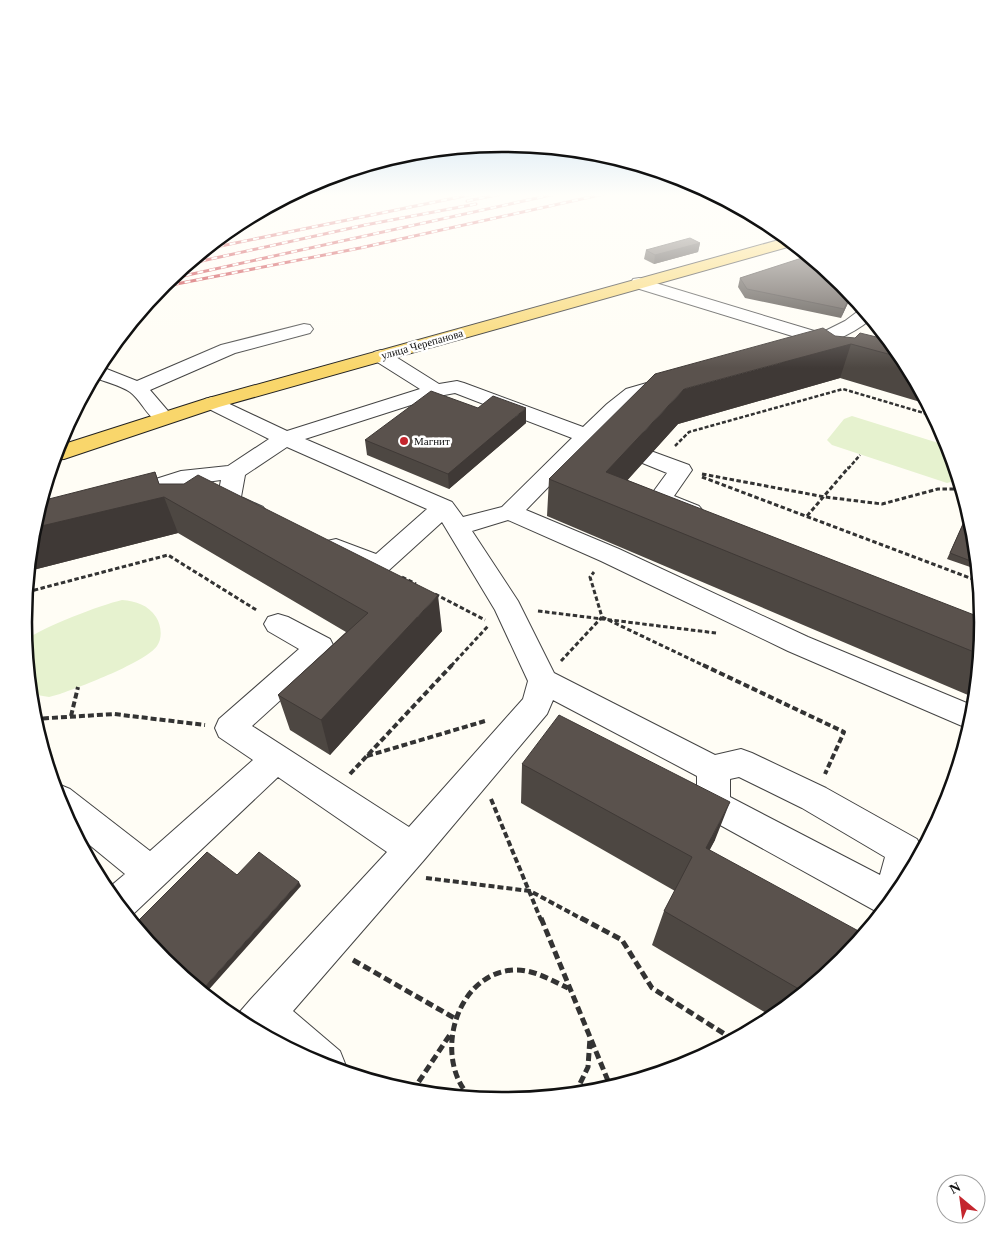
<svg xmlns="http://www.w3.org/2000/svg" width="1006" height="1244" viewBox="0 0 1006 1244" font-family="'Times New Roman',serif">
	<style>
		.pitch { fill: #e6f2cf }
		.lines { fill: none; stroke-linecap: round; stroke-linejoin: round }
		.minor-casing { stroke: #444; stroke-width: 2 }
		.major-casing { stroke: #222; stroke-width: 2 }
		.path-far3 { stroke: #333; stroke-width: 2.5; stroke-dasharray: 4 2; stroke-linecap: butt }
		.path-far2 { stroke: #333; stroke-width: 3; stroke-dasharray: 4.5 2.5; stroke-linecap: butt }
		.path-far1 { stroke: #333; stroke-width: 4; stroke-dasharray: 6 3; stroke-linecap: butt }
		.path { stroke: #333; stroke-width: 5; stroke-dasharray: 8 4; stroke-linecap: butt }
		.minor { fill: #fff; fill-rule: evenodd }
		.major { fill: #f9d66b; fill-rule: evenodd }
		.rail-casing { stroke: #c4262e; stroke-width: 3 }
		.rail { stroke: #fff; stroke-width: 2; stroke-dasharray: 6; stroke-linecap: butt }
		.wall { fill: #4d4742 }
		.shaded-wall { fill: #3f3936 }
		.building { fill: #5a524d; stroke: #3f3936 }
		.poi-dot { fill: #c4262e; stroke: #fff; stroke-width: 2 }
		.labels { text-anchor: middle; stroke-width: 5; stroke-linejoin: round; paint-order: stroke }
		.far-street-label { font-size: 11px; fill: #111; stroke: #fff }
		.far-poi-label { font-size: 11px; fill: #111; stroke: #fff; text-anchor: start }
		.rim { fill: none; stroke: #111; stroke-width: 2.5 }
	</style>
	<rect width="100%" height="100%" fill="#fffdf5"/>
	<path class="pitch" d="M852,416L948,446L958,480L947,483L832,445L827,440L844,419Z
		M122,600C136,601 148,605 156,617C161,625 163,637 157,646C146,662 80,687 60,694L49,697L31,694L26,640C42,627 101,605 122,600Z"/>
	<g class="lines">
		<g class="minor-casing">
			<path id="minor" d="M639,278L821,333L845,321L861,309H863L871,319C850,337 824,345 797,352L790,350L788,346L790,342L802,339L633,287L631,283L633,279Z
				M304,324L310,325L313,329L310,333L235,353L150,390L174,418L171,422C150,428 145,403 130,392C120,385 105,382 93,377L99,366L137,381L221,345Z
				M381,350L388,352L439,384L457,381L464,383L583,427L607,404L626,389L671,376L678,378L681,382L678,386L640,397L621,412L600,434L622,440L625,445L622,450L614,452L590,444L526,510L619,549L808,637L974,706L969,729L788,651L601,561L508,520L472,531L518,601L554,673L715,755L741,749L752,753L826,788L917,839L922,849L901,888L881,914L702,815L697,805V776L553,700L547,714L424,860L293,1011L340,1051L346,1066L343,1072L319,1065L235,1019L238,1014L251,999L387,852L278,777L129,918L106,890L125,874L75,833L60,805L54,786L58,784L70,789L150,851L253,760L219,737L215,728L219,719L299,649L268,631L264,624L268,617L278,614L288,617L330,639L334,647L330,655L252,726L409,827L523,699L528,681L495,610L442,522L388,571L379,574L370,571L327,553L323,547L327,541L336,539L376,554L427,509L287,447L245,475L241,497L263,507L267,512L263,517L255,520L247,517L221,506L217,501L221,480L184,485L129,502L121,500L117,495L121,490L181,471L228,466L269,439L205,407L202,403L205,399L212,397L219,399L287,431L420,389L374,360L372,356L374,352ZM455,393L572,438L502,507L463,517L452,502L305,439L439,396ZM739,777L802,808L885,857L880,875L730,797V779Z
				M648,450L689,465L692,470L674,496L699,506L703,511L699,516L691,519L652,504L648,499L667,473L640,462L637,457L640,452Z"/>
		</g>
		<g class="major-casing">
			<path id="major" d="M786,238L795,245L219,407L64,459L54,460L58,446L205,399Z"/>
		</g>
		<path class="path-far3" d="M675,446L689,432L843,389L934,416
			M848,469L860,455"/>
		<path class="path-far2" d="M702,474L825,497L882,504L938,489H961
			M702,477L978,581
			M807,516L849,467
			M402,577L416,584
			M27,592L168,555L258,611
			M435,594L485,620
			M538,611L716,633
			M602,617L705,666
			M561,661L602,617L590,577L594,572
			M451,666L489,625"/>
		<path class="path-far1" d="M703,665L844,732L825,774
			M71,716L78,687
			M34,719L114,714L205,725
			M367,756L485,721
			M350,774L452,665
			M491,799L541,920
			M426,878L530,891L584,920"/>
		<path class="path" d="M541,918L611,1088
			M581,918L622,940L652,988L734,1040
			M353,960L456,1019
			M412,1092L451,1033
			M575,1094L588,1067L590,1038
			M471,1098C432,1059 455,973 514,970C533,969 551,980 568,988"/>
		<use href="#minor" class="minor"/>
		<use href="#major" class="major"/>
		<g class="rail-casing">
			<path id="rail" d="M467,201L501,194
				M206,249L474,194
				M188,264L365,225L476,204
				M174,278L555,194
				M161,287L360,248L604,194"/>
		</g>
		<use href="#rail" class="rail"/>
	</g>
	<path class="wall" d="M700,243L698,252L654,264L644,259L646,250Z
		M808,256L818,264L817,266L848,303L841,318L745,298L738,287L740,278Z
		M835,336L902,356L927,404L840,378L678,424L627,480L982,622L975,698L547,516L549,479Z
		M478,408L526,423L449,489L367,455L365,440Z
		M155,472L159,484H184L442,631L330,755L290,730L278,695L346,632L178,533L29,571L33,528Z
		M967,515L976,562L973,568L947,559Z
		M522,764L715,840L709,850L842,961L773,1017L652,945L664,911L675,891L521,803Z"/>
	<path class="shaded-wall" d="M700,243L698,252L654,264L655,255Z
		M816,262L818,264L817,268L813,265Z
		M851,294L854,298L848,303L841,318L844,309Z
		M851,344L840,378L678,424L607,503L606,472L684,389Z
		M526,408V423L449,489L448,474Z
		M164,497L178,533L29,571L33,528Z
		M438,595L442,631L330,755L321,720Z
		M730,802L715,840L692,884L706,848Z
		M299,882L301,886L205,994L201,991Z"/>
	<path class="building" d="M690,238L700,243L655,255L646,250Z
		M808,256L816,262L813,265L824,269L842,283L851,294L844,309L747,289L740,278Z
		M823,328L835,336L855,338L860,333L889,340L903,358L851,344L684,389L606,472L982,618V622L979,654L549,479L655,374Z
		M431,391L478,408L493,396L526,408L448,474L365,440Z
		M155,472L159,484H184L198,475L438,595L321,720L278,695L368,613L164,497L33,528L41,501Z
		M967,515L969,516L973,529L976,563L950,553Z
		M559,715L730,802L706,848L864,934L842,961L804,992L664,911L692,857L522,764Z
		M207,852L237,875L259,852L299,882L201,991L164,961L134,925Z"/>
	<linearGradient id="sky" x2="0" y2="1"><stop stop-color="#95c6ee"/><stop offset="0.53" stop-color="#fffefa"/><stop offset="1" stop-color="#fffefa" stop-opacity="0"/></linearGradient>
	<rect width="1006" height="368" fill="url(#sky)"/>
	<circle class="poi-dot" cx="404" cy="441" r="5"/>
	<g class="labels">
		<g class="far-street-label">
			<text transform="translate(422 344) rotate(-16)" y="4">улица Черепанова</text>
		</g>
		<g class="far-poi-label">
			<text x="414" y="445">Магнит</text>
		</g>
	</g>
	<path d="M0 0H1006V1244H0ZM502 152H504A470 470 0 0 1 974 622V622A470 470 0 0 1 504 1092H502A470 470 0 0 1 32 622V622A470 470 0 0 1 502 152Z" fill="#fff" fill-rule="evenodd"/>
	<path class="rim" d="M502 152H504A470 470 0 0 1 974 622V622A470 470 0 0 1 504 1092H502A470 470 0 0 1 32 622V622A470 470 0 0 1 502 152Z"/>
	<g transform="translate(961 1199) rotate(331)"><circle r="24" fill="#ffffff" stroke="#a0a0a0"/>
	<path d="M0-4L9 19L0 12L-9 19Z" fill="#c4262e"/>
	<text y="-8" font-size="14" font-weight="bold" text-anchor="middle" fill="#111111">N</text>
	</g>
</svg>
